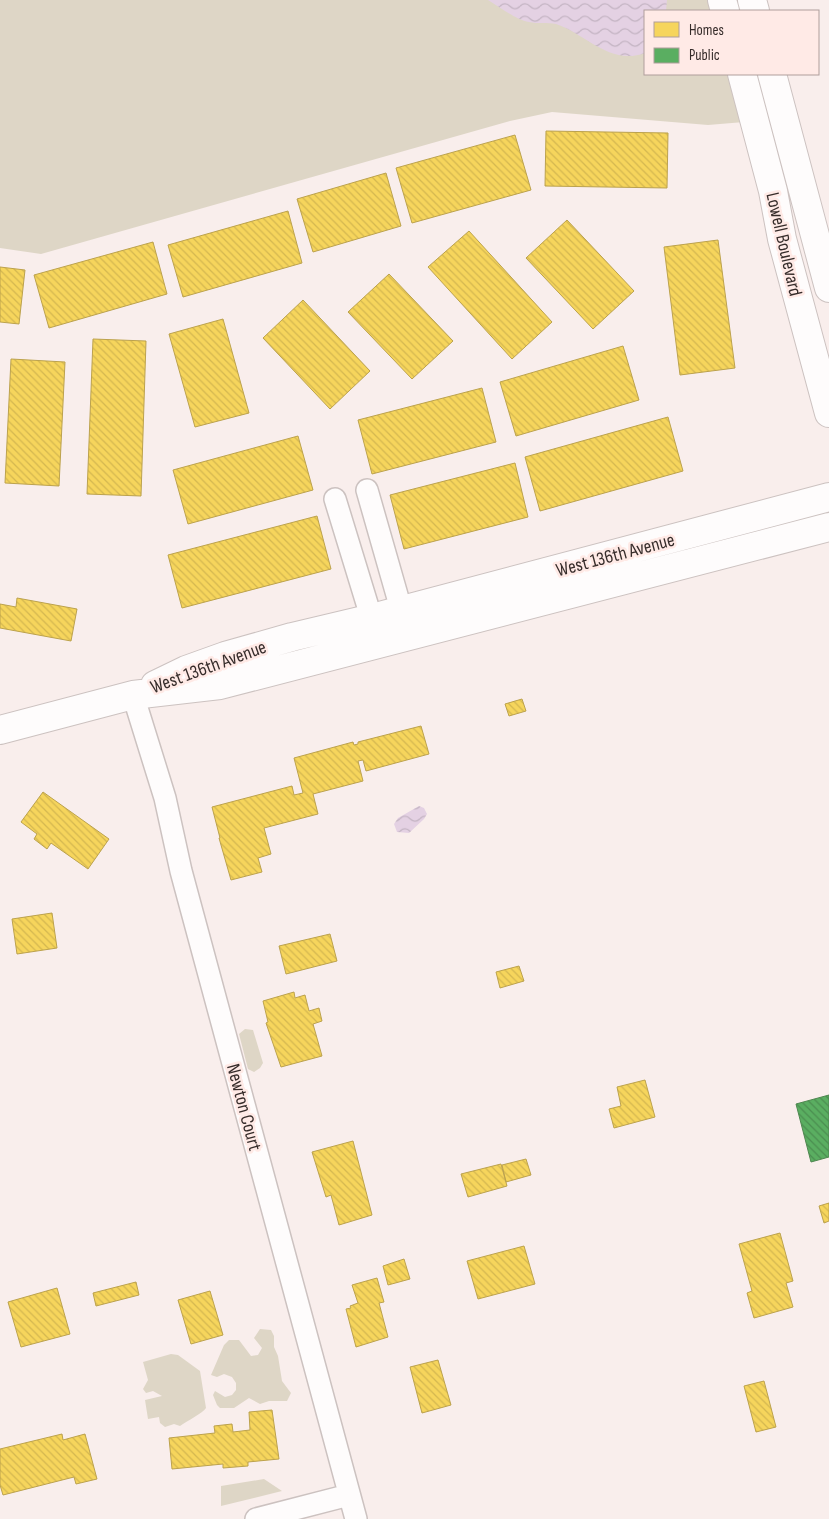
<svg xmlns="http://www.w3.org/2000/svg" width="829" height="1519" viewBox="0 0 829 1519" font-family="'Sofia Sans Condensed',sans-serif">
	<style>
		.grass { fill: #ded6c6 }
		.water { fill: url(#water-waves) }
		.homes { fill: url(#homes-back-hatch); stroke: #bca24d }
		.public { fill: url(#public-back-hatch); stroke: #4f8750 }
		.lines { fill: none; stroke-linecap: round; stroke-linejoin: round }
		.street-casing { stroke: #ccc2c0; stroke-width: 24 }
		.secondary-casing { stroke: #ccc2c0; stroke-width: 30 }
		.street { stroke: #fefcfc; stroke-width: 21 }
		.secondary { stroke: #fefcfc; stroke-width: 28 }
		.labels { text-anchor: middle; stroke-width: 5; stroke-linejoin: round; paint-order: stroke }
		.street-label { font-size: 19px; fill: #362c2a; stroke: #ffeae6 }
	</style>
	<defs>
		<pattern id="water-waves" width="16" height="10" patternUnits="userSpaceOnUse" patternTransform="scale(1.25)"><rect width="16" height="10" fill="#e4d1e3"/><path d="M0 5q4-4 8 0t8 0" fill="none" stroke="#c4b4c3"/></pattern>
		<pattern id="homes-back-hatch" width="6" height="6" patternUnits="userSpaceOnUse" patternTransform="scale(1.25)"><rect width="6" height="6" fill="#f6d55c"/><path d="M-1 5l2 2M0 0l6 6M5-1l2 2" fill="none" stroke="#d4b750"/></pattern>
		<pattern id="public-back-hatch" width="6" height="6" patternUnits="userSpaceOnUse" patternTransform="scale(1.25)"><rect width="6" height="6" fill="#5aae61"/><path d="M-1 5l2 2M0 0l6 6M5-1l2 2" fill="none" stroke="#4b8e50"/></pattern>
	</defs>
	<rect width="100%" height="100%" fill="#f9eeec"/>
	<path class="grass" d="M0,0H711L714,11H645V74H731L744,122L708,125L552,112L510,121L41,254L0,248Z
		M245,1029L253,1030L263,1063L260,1068L254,1072L248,1069L239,1034Z
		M260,1329L271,1330L274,1336V1347L278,1356L282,1381L291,1393L287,1401H269L260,1404L249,1398L234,1408H220L217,1405L213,1395L215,1391L225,1397L232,1395L236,1390V1383L232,1377L224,1374L217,1377L211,1375L224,1345L229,1340H239L251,1356L258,1355L262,1348L254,1338Z
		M171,1354L178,1355L200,1371L206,1408C203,1413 187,1421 180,1426L174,1424L165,1427L160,1423L159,1417L148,1419L145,1400L162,1396L153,1391L146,1393L143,1389L148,1380L143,1362Z
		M264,1479L282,1491L221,1506V1486Z"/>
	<path class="water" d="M488,0H667L666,11H645V53C610,66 586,34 556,24C548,22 537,24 529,22C516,20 500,7 488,0Z
		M419,806L424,808L427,814L424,819L409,833L397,832L394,824L398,818Z"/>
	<path class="homes" d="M546,131L668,133L667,188L545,186Z
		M515,135L531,190L412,223L396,168Z
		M386,173L401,226L313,252L297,199Z
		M288,211L302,263L183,297L168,245Z
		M567,220L634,291L593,329L526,258Z
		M469,231L552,322L512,359L428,267Z
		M718,240L735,368L680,375L664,247Z
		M153,242L167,294L49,328L34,275Z
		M0,267L25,270L19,324L0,322Z
		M389,274L453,341L412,379L348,312Z
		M303,300L370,371L330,409L263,338Z
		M223,319L249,413L195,427L169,334Z
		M93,339L146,341L141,496L87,494Z
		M623,346L639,400L516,436L500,382Z
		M11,359L65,362L59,486L5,483Z
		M482,388L496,442L372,474L358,420Z
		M668,417L683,471L540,511L525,457Z
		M298,436L313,490L188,524L173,470Z
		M515,463L528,517L404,549L390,495Z
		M317,516L331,569L182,608L168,555Z
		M17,598L77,609L71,641L0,628V604L16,607Z
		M522,699L526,711L509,716L505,704Z
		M421,726L429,754L366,771L363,760L358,761L363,781L313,794L318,814L264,828L271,854L258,858L262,872L231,880L219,838H220L212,807L292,786L294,795L303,793L294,758L353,742L354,745L358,744V742Z
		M43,792L109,839L88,869L51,843L47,849L34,839L37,834L21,822Z
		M52,913L57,948L17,954L12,919Z
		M330,934L337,961L286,974L279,946Z
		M519,966L524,981L500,988L496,972Z
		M294,992L295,998L305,995L309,1011L319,1008L322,1021L313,1024L322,1056L281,1067L266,1023L268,1022L263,1001Z
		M645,1080L655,1117L614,1128L609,1109L621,1106L617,1087Z
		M353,1141L372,1215L339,1225L331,1195L326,1197L312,1152Z
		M526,1159L531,1175L506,1182L502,1165Z
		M501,1164L507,1186L468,1197L461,1174Z
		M829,1203V1221L824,1223L819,1206Z
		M780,1233L793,1281L786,1283L793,1307L754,1318L747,1293L752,1291L739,1244Z
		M524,1246L535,1284L478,1299L467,1261Z
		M404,1259L410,1279L388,1285L383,1266Z
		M377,1278L384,1302L379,1303L388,1337L356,1347L346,1309L351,1308L350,1306L358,1303L352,1285Z
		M136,1282L139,1295L96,1306L93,1293Z
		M57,1288L70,1334L21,1347L8,1302Z
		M210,1291L223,1335L191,1344L178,1300Z
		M438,1360L451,1405L422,1413L410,1367Z
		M764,1381L776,1427L756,1432L744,1386Z
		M272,1410L279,1459L248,1462V1466L223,1468V1464L172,1469L169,1438L215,1433L214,1426L232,1424L233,1432L250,1430L249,1412Z
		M62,1434L63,1440L85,1434L97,1479L76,1484L74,1477L3,1495L0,1485V1449Z"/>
	<path class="public" d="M829,1095V1157L811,1162L796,1104Z"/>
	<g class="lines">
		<g class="street-casing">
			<path id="street" d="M367,490L405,623
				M335,499L376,633
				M133,695L165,798L181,871L356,1519
				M256,1519L349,1495"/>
		</g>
		<g class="secondary-casing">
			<path id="secondary" d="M722,0L725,11
				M752,0L755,11
				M742,74L773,191L782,239L829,413
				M772,74L829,288
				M155,685L186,670L225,656L292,637L372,618L829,497
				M0,730L133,695L220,685L829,527"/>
		</g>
		<use href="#street" class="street"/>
		<use href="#secondary" class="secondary"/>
	</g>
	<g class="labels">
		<g class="street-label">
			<text transform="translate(785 244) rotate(77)" y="7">Lowell Boulevard</text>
			<text transform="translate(615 554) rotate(-15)" y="7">West 136th Avenue</text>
			<text transform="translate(208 666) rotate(-20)" y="7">West 136th Avenue</text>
			<text transform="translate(245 1107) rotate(75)" y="7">Newton Court</text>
		</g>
	</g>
	<rect x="644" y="10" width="175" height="65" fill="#ffeae6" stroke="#af9e9b"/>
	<rect x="654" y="22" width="25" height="15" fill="#f6d55c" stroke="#af9e9b"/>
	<text x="689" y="35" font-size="15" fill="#362c2a">Homes</text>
	<rect x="654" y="48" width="25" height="15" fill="#5aae61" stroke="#af9e9b"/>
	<text x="689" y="60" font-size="15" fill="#362c2a">Public</text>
</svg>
